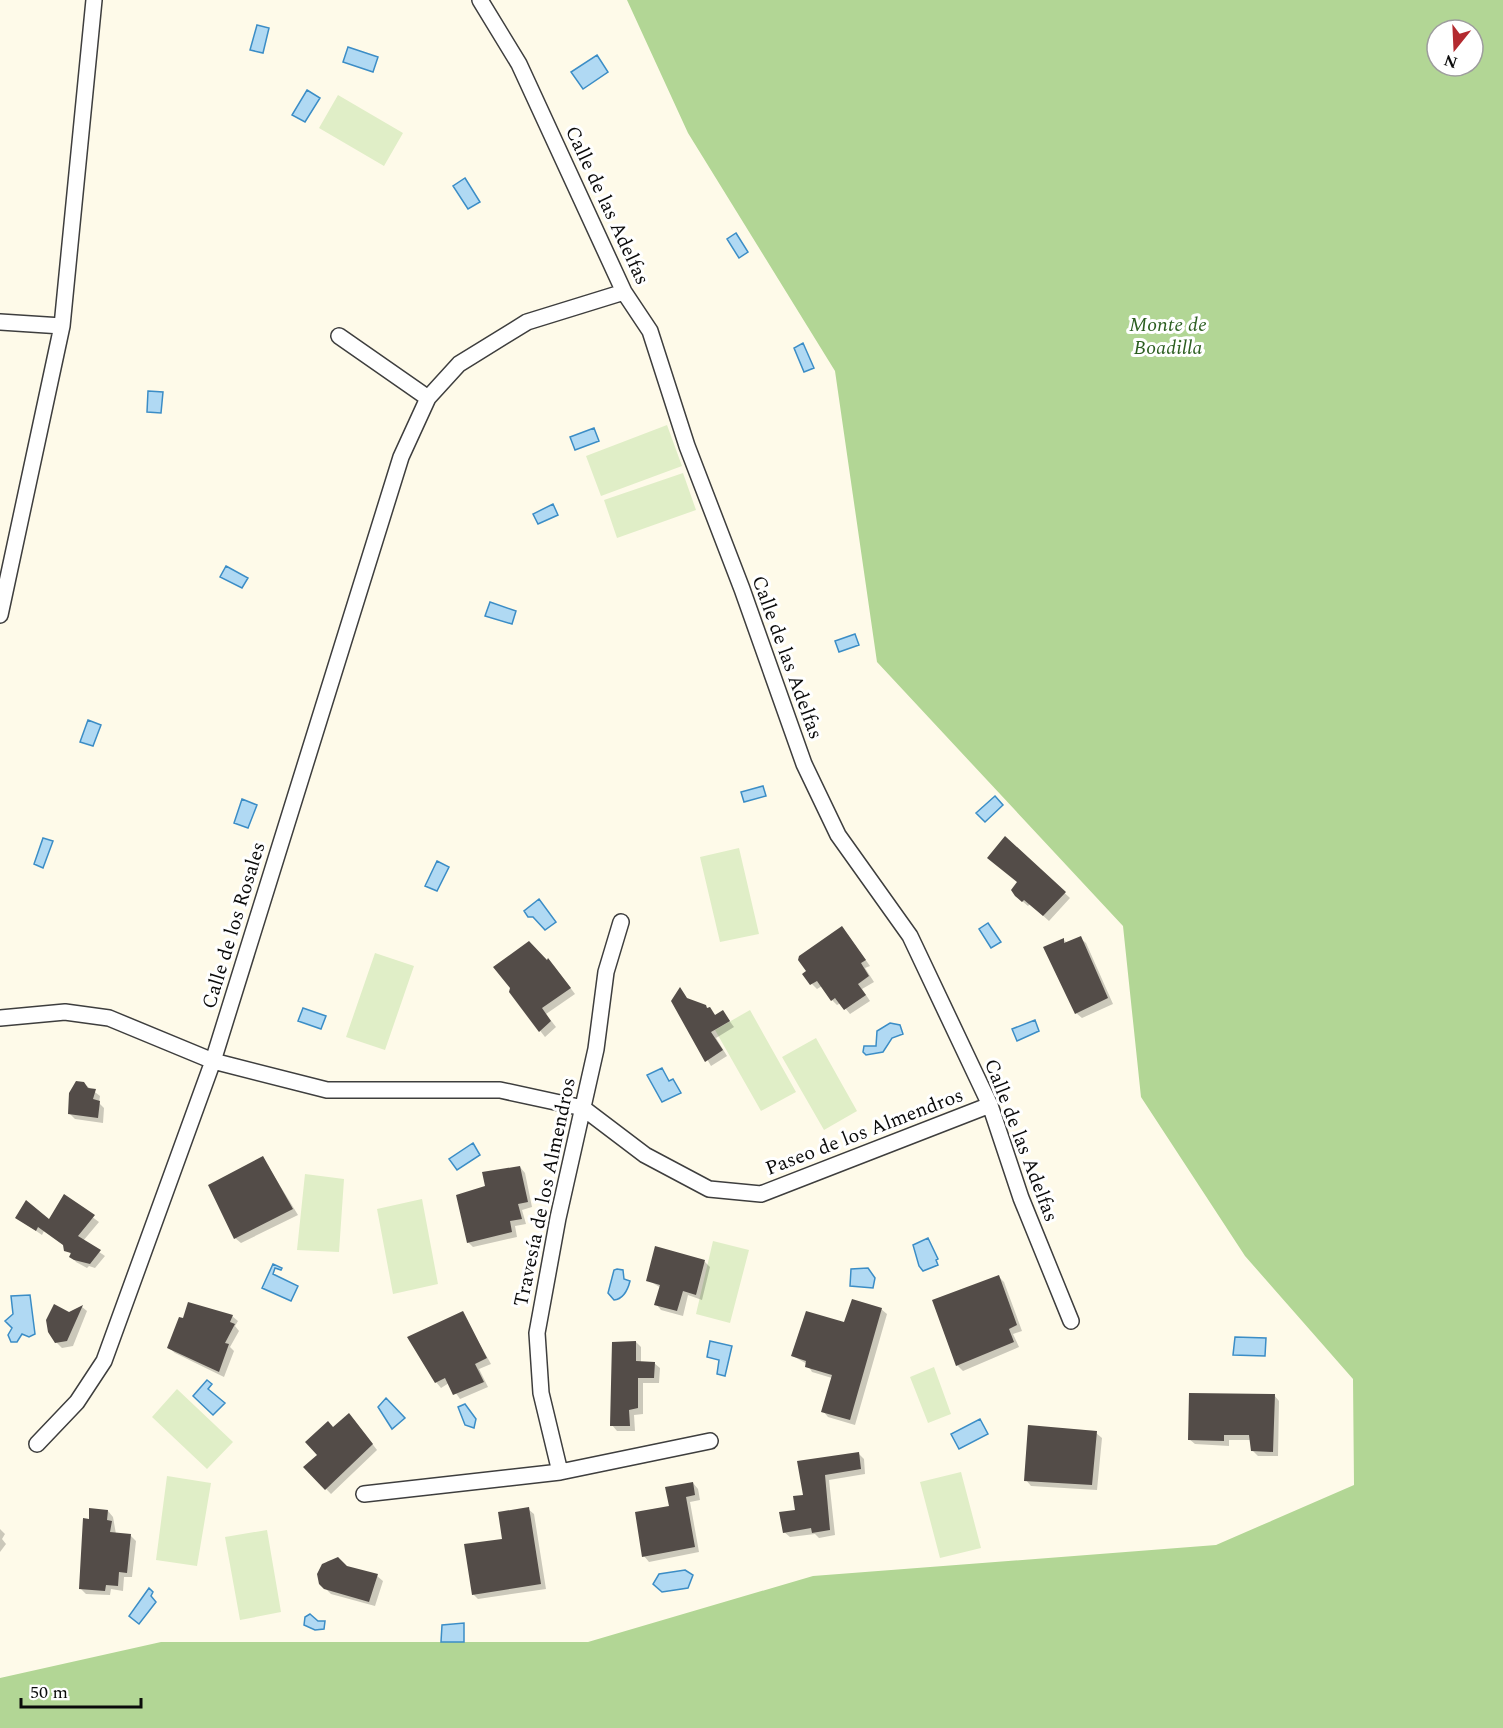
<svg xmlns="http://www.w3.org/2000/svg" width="1503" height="1728" viewBox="0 0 1503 1728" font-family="Spectral,serif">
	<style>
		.forest { fill: #b2d695; fill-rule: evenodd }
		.pitch { fill: #e0eec7 }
		.water { fill: #b0d9f3; stroke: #3b8dc6; stroke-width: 1.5 }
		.shadow { fill: #0003 }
		.building { fill: #534c48 }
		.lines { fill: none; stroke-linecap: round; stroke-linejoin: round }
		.minor-casing { stroke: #3e3e3e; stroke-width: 18 }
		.minor { stroke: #fff; stroke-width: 15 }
		.labels { text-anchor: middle; stroke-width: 6; stroke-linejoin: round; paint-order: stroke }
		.street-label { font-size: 20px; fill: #0b0b0b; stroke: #fff }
		.park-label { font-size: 20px; font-style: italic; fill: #2b5e1f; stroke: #fff }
	</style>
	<rect width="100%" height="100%" fill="#fefae9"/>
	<path class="forest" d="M627,0H1503V1728H0V1678L161,1642H588L813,1576L1216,1545L1354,1485L1353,1379L1245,1256L1141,1097L1123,926L877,662L835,371L688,133ZM1437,30H1473V66H1437Z"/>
	<path class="pitch" d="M338,95L403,133L384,166L319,128Z
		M667,425L682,466L601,496L586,456Z
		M683,473L696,510L617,538L604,500Z
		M739,848L759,934L720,942L700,857Z
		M375,953L414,966L385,1050L346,1037Z
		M750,1010L796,1092L761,1111L715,1030Z
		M816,1038L857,1111L824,1130L782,1057Z
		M305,1174L344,1179L339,1252L297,1250Z
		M422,1199L438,1284L393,1294L377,1209Z
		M713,1241L749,1250L730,1323L696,1314Z
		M934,1367L951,1414L928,1423L910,1377Z
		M177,1389L233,1442L207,1469L152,1417Z
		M961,1472L981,1548L940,1558L920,1482Z
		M167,1476L211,1483L197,1566L156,1560Z
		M267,1530L281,1612L240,1620L225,1537Z"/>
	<path class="water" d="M257,25L269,28L263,53L250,50Z
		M348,47L378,57L373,72L343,62Z
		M597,55L608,72L583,89L571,72Z
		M307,90L320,98L305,122L292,115Z
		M465,178L480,202L468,209L453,186Z
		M736,233L748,252L739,258L727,239Z
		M803,343L814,368L804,372L794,348Z
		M148,391L163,392L161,413L147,412Z
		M594,428L599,441L575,450L570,437Z
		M553,504L558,515L538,524L533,514Z
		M226,566L248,578L242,588L220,577Z
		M490,602L516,611L512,624L485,616Z
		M855,634L859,645L839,652L835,641Z
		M88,720L101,725L93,746L80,742Z
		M763,786L766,796L744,802L741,792Z
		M995,796L1003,805L985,822L976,813Z
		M242,799L257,805L248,828L234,823Z
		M43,838L53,841L43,868L34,864Z
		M437,861L449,867L437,891L425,886Z
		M539,899L556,922L545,930L533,917H528L524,911Z
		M988,923L1001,942L991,948L979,929Z
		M303,1008L326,1016L321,1029L298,1021Z
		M1035,1020L1039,1031L1017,1041L1012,1029Z
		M890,1023L900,1025L903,1034L892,1038L883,1052L866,1055L863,1052L864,1046H876L877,1031Z
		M662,1068L669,1081L673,1079L681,1093L662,1102L647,1075Z
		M473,1143L480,1155L457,1170L449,1159Z
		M928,1238L938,1259L936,1260L938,1265L923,1271L919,1266L913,1245Z
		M273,1264L282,1268L281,1270L275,1268L273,1274L298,1286L291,1301L262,1288Z
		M868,1268L875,1278L873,1288L850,1286L851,1269Z
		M617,1269L623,1270L624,1279L630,1281C628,1289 624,1299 614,1300L608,1293L614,1270Z
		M30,1295L35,1334L29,1337L22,1334L17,1342H11L8,1335L12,1328L5,1321L13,1314L11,1296Z
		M1235,1337L1266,1338L1265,1356L1233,1355Z
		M710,1341L732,1346L725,1376L717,1374L719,1360L707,1357Z
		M207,1380L212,1384L208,1389L225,1403L213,1415L193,1396Z
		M386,1398L405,1418L392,1429L378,1407Z
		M465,1404L476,1419L474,1428L465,1425L458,1407Z
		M980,1419L988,1434L959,1449L951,1434Z
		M685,1570L693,1575L688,1588L662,1592L653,1584L659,1574Z
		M149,1588L153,1592L151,1596L156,1602L139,1624L129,1616Z
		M310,1614L318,1621H325L324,1629L315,1630L304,1625L305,1617Z
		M464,1623V1642H441L442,1625Z"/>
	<path class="shadow" d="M1005,838L1070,898L1049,921L1030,904L1028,906L1022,901Z
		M847,934L870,966L865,968L874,982L862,989L870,1001L850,1014L841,1003L837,1005L832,1000L822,986L817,989L812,984Z
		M1080,938L1086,943L1113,1004L1082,1018L1076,1013L1063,939L1067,943Z
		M547,962L554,966L575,994L546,1014L556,1027L545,1037L510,992Z
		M680,989L688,1000L709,1009L716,1016L723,1012L734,1027L716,1038L727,1056L711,1066L673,1001Z
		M83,1083L100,1096L99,1103L104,1108L103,1123L75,1119L69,1113Z
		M263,1158L298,1215L241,1243L235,1238Z
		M520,1167L525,1173L532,1207L522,1210L526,1224L515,1226L517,1237L473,1247L468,1242L486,1187Z
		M64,1196L99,1222L83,1241L105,1256L95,1268L89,1266L87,1268L76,1262L65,1246L44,1231L42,1235L17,1218L49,1221Z
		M656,1248L705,1262L710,1267L702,1300L688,1295L683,1316L661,1310L656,1304L661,1288L648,1280Z
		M999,1277L1004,1282L1022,1331L1013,1334L1019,1347L963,1371L957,1365Z
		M82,1307L87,1311L73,1346L62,1348L56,1342L69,1314Z
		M881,1309L887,1314L855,1425L828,1417L823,1411L832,1378L812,1372L807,1364L793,1356L845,1324Z
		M462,1313L491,1364L479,1369L488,1387L460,1399L449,1383L441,1388L436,1382Z
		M232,1316L238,1321L235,1326L239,1331L230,1347L234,1351L224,1377L175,1353L169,1348Z
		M636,1342L641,1347V1363H654L660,1368L659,1383H643V1414L634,1415L635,1431H617L612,1425Z
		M1274,1395L1279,1401L1278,1456H1258L1252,1450L1251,1440H1229V1446L1195,1444L1189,1439Z
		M354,1420L377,1450L331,1494L305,1467L319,1456L333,1428Z
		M1096,1433L1102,1438L1097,1490L1031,1486L1026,1480Z
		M858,1453L864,1459L865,1474L829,1480L835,1535L819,1538L815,1534L790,1537L784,1532L805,1497L799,1462Z
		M693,1483L698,1489L700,1500L690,1502L699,1552L649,1562L644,1556Z
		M528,1509L534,1514L546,1589L478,1599L473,1594Z
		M108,1511L113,1517L116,1534L130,1535L136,1541L132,1577H124L123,1591L111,1589L110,1595L86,1594L80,1588L90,1520Z
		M0,1529L5,1534L2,1539L6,1544L0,1552Z
		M338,1559L347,1568L377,1576L383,1581L375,1606L331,1594L325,1588L320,1569L328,1561Z"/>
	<path class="building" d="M1005,836L1066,892L1043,916L1024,900L1022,902L1015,896L1011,890L1017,882L987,858Z
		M842,926L866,960L861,963L869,976L858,984L866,995L844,1010L835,998L831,1001L817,981L810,985L802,974L806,971L798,960L799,956Z
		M1081,936L1108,998L1075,1014L1043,947L1064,938V943Z
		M529,941L547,960L548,958L571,988L542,1008L551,1021L539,1032L509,992L510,988L493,967Z
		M680,987L687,998L706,1005L707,1008L710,1007L715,1015L723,1010L730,1021L711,1032L723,1050L705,1062L671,1001Z
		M76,1081L84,1082L88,1088L96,1089L93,1099L100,1101L98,1118L68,1114L69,1093Z
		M263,1156L293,1209L234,1239L208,1185Z
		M520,1166L528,1202L518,1204L522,1219L510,1221L512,1232L467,1243L456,1195L485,1186L482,1172Z
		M64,1194L95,1215L78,1236L101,1250L90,1264L74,1260L69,1257L71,1253L64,1251L63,1245L38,1227L36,1231L15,1218L26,1200L49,1219Z
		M655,1246L705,1260L696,1295L683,1291L677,1311L654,1305L660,1285L646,1281Z
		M999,1275L1017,1325L1009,1329L1014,1342L956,1366L932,1300Z
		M852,1299L882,1308L850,1420L821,1412L832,1375L805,1367L806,1361L791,1356L806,1311L844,1322Z
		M188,1302L233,1315L230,1322L235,1324L225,1343L229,1344L219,1372L167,1348L179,1317L183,1318Z
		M54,1304L69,1312L83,1305L67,1341L55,1343L48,1332L46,1320Z
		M463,1311L487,1358L475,1364L484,1382L453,1395L445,1378L435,1383L407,1337Z
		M636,1341V1361L655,1362L654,1378H638V1408L629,1410L630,1426H610L612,1342Z
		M1189,1393L1275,1394L1273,1452L1251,1451L1249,1435H1224V1441L1188,1440Z
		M349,1413L373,1444L325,1490L303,1467L317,1455L305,1442L328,1421L333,1427Z
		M1028,1425L1097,1431L1092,1485L1024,1481Z
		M859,1452L861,1469L825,1475L830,1530L812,1533L811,1528L783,1533L779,1512L795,1510L793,1496L803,1495L797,1461Z
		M693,1482L695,1495L686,1497L695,1547L642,1557L635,1512L669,1506L665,1487Z
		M529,1507L541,1584L472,1595L464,1544L502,1539L498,1512Z
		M89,1508L108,1510L107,1520L112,1521L110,1532L131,1534L127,1573L119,1572L118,1586L106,1585L105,1591L79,1589L83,1518L89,1519Z
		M338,1557L347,1566L378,1574L369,1602L324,1589L319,1584L317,1574L322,1564Z"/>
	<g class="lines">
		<g class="minor-casing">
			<path id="minor" d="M480,0L519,64L624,292L650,331L687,446L742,589L804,764L838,835L910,936L990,1105L1021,1198L1071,1321
				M0,322L62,326
				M339,336L428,398
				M0,615L62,326L94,0
				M0,1018L65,1012L109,1018L213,1061L327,1090H500L583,1108L645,1155L709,1189L761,1194L990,1105
				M37,1444L77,1402L104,1361L213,1061L401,457L428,398L459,364L527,322L624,292
				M560,1472L541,1393L537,1333L558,1218L596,1049L606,972L621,922
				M364,1494L560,1472L710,1441"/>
		</g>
		<use href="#minor" class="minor"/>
	</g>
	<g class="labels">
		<g class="street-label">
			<text transform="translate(608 205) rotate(65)" y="7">Calle de las Adelfas</text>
			<text transform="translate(788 657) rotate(70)" y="7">Calle de las Adelfas</text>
			<text transform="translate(233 925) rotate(-73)" y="7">Calle de los Rosales</text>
			<text transform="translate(864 1131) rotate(-21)" y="7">Paseo de los Almendros</text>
			<text transform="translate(1022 1140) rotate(69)" y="7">Calle de las Adelfas</text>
			<text transform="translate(544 1192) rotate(-78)" y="7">Travesía de los Almendros</text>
		</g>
		<g class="park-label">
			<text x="1168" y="331">Monte de<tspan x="1168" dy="23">Boadilla</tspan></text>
		</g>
	</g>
	<g transform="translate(1455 48) rotate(198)"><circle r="28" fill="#ffffff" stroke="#9d9d9d" stroke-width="1.5"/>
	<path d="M0-4.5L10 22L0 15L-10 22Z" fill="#b32a2f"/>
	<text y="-9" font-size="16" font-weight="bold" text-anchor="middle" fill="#0b0b0b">N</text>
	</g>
	<path d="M21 1698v9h120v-9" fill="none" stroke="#0b0b0b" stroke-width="3"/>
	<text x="30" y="1698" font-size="18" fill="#0b0b0b" stroke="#ffffff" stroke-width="4.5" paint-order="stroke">50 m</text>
</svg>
